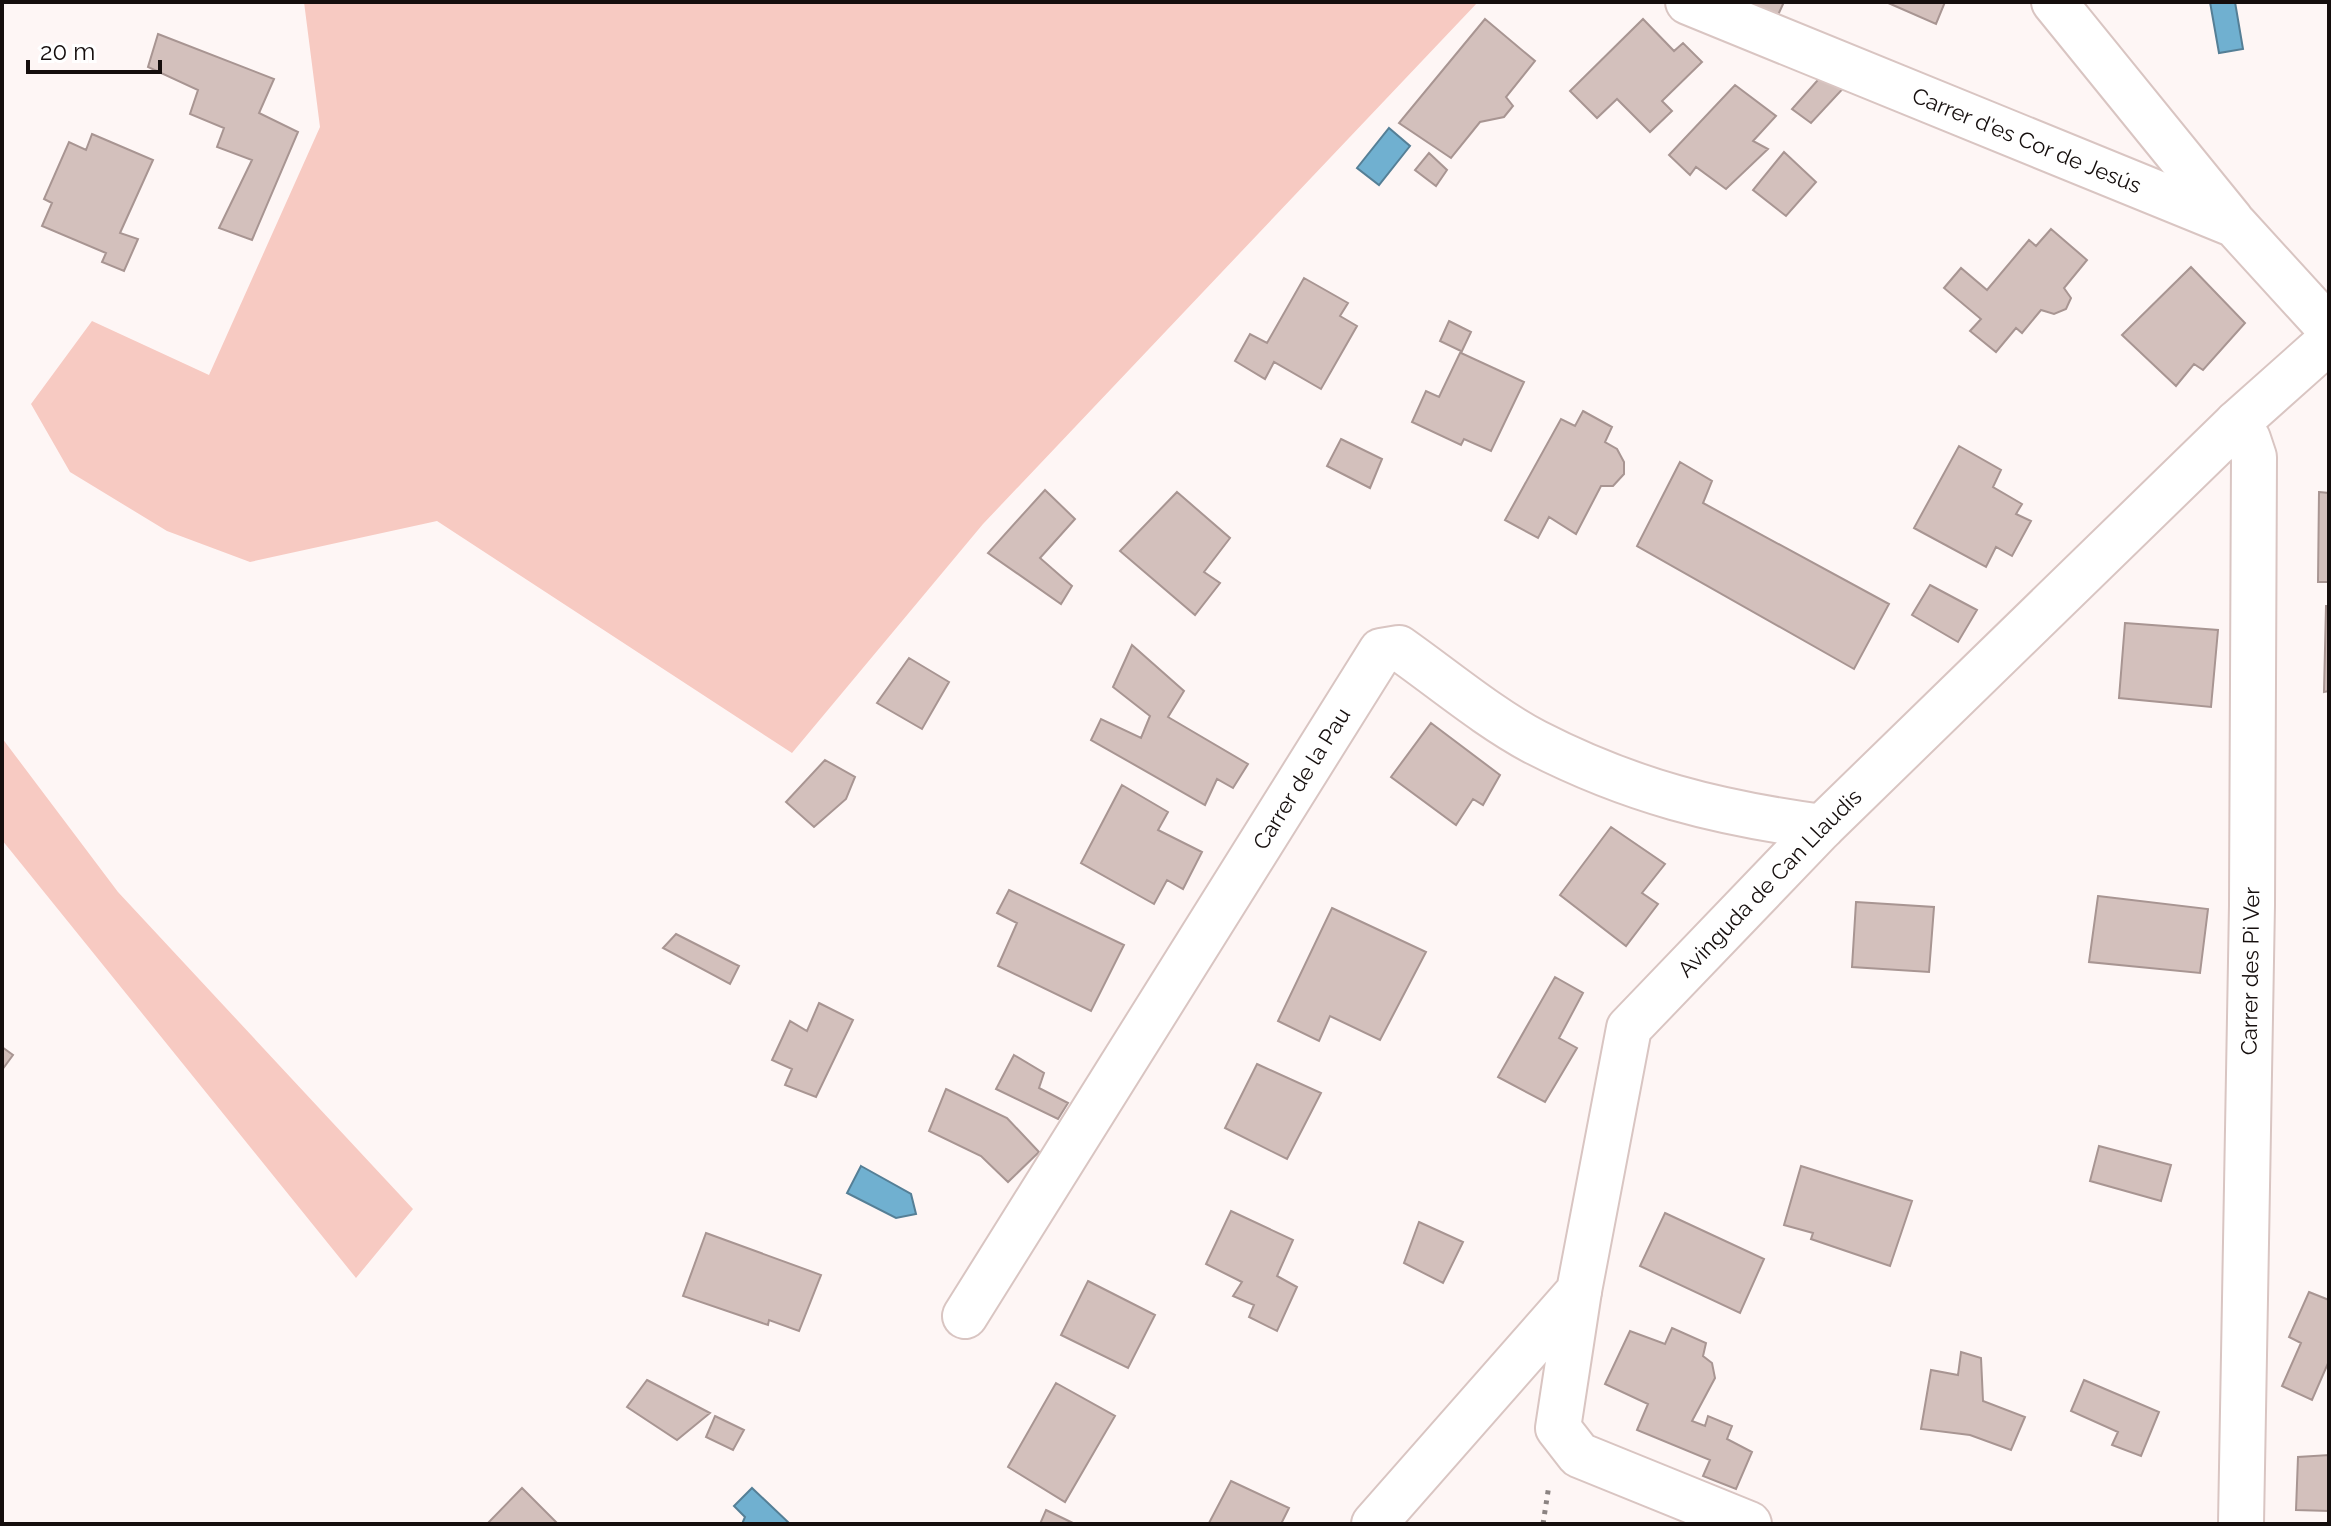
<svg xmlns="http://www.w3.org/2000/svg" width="2331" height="1526" viewBox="0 0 2331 1526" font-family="Raleway,sans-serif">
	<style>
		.green { fill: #f7cac2 }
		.water { fill: #70b0d0; stroke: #557f96; stroke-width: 2 }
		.building { fill: #d3c0bc; stroke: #a89592; stroke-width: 2 }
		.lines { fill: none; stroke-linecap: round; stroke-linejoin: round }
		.minor-casing { stroke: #d9c5c2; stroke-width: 48 }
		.path { stroke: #8b8382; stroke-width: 5; stroke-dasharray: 4 6; stroke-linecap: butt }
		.minor { stroke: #fff; stroke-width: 44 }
		.labels { text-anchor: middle; stroke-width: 7; stroke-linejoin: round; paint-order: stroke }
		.street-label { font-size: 22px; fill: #150e0d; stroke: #fff }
	</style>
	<rect width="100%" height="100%" fill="#fef6f5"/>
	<path class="green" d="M304,2H1478L983,524L792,753L437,521L250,562L167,531L70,472L31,404L92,321L209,375L320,127Z
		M2,738L118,892L413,1209L356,1278L2,840Z"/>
	<path class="water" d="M2210,2H2235L2243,49L2219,53Z
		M1389,128L1410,146L1379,185L1357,168Z
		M861,1166L911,1194L916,1214L896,1218L847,1193Z
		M752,1488L789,1523L788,1524H742L745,1517L734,1506Z"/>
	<path class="building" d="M1746,2H1784L1778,15Z
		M1886,2H1945L1936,24Z
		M1485,19L1535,61L1506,97L1513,106L1504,117L1480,122L1451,158L1399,123Z
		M1643,19L1674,51L1683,43L1702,62L1662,101L1672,111L1650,132L1617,99L1597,118L1570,91Z
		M158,34L274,79L259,113L298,132L252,240L219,228L252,160L217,147L224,128L190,114L198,90L148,67Z
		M1825,72L1850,81L1811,123L1792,109Z
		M1735,85L1776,116L1753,141L1768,149L1726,189L1696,167L1690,175L1669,155Z
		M92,134L153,160L120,233L138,239L124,271L102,262L106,253L42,226L52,203L44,199L69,142L86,150Z
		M1784,152L1816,182L1786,216L1753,190Z
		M1429,153L1447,170L1436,186L1415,170Z
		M2051,229L2087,260L2064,288L2071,298L2066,309L2054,314L2041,310L2022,333L2016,328L1996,352L1970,331L1981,319L1944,288L1961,268L1987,290L2029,240L2036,246Z
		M2191,267L2245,323L2203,370L2194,364L2176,386L2122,335Z
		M1304,278L1348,303L1340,316L1357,326L1321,389L1274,362L1265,379L1235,361L1250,334L1267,343Z
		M1449,321L1471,332L1461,353L1524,382L1491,451L1464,439L1461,445L1412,422L1426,391L1439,397L1461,351L1440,341Z
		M1583,411L1612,427L1605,442L1617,449L1624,462V474L1613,486H1601L1576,534L1549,517L1538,538L1505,520L1561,419L1575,426Z
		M1341,439L1382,459L1370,488L1327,466Z
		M1959,446L2001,470L1993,487L2022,504L2016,514L2031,521L2012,556L1996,547L1986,567L1914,528Z
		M1680,462L1712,481L1703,503L1889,604L1854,669L1637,546Z
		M1045,490L1075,519L1040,558L1072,586L1061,604L988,553Z
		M1177,492L1230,538L1204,572L1220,583L1195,615L1120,551Z
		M2319,492L2329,493V582H2318Z
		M1930,585L1977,610L1958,642L1912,615Z
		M2326,606H2329V691L2324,692Z
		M2125,623L2218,630L2211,707L2119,698Z
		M1132,645L1184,691L1168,717L1248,764L1233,788L1217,779L1205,805L1091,740L1101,719L1141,738L1150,716L1113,687Z
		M909,658L949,682L922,729L877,703Z
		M1431,723L1500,775L1483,805L1473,799L1456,825L1391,777Z
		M825,760L855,777L846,799L814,827L786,802Z
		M1122,785L1168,812L1158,830L1202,852L1183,889L1167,880L1154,904L1081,863Z
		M1611,827L1665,864L1642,893L1658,904L1626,946L1560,895Z
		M1009,890L1124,945L1091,1011L998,966L1017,923L997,913Z
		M2098,896L2208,909L2200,973L2089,962Z
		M1856,902L1934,907L1929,972L1852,967Z
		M1332,908L1426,952L1380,1040L1330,1016L1319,1041L1278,1021Z
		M676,934L739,966L730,984L663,948Z
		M1555,977L1583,993L1559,1038L1577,1048L1545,1102L1498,1077Z
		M819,1003L853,1020L816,1097L785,1085L792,1069L772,1060L790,1021L807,1031Z
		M2,1047L13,1055L2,1070Z
		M1014,1055L1044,1073L1039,1088L1068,1103L1058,1119L996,1089Z
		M1257,1064L1321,1093L1287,1159L1225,1128Z
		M946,1089L1007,1118L1039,1152L1008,1182L981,1156L929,1131Z
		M2099,1146L2171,1165L2161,1201L2090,1181Z
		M1801,1166L1912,1201L1890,1266L1811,1239L1813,1233L1784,1225Z
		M1231,1211L1293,1240L1277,1276L1297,1287L1277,1331L1249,1317L1254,1305L1233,1296L1242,1282L1206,1264Z
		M1665,1213L1764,1259L1740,1313L1640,1266Z
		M1419,1222L1463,1242L1443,1283L1404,1263Z
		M706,1233L821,1275L799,1331L769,1320L768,1325L683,1296Z
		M1088,1281L1155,1315L1128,1368L1061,1335Z
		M2309,1292L2329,1300V1361L2312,1400L2282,1386L2301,1343L2289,1337Z
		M1672,1328L1706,1343L1703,1356L1712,1363L1715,1378L1692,1421L1705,1426L1708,1416L1732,1426L1727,1439L1752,1452L1736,1489L1703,1476L1710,1460L1637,1430L1648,1404L1605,1384L1630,1331L1665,1344Z
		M1961,1352L1981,1358L1983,1401L2025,1417L2011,1450L1970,1435L1921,1429L1931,1370L1958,1375Z
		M647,1380L710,1413L677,1440L627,1407Z
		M2084,1380L2159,1412L2141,1456L2112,1445L2118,1432L2071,1411Z
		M1056,1383L1115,1416L1065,1502L1008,1467Z
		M715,1416L744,1430L733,1450L706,1437Z
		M2329,1455V1511L2296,1510L2298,1457Z
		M1231,1481L1289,1508L1281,1524L1209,1523Z
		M522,1488L558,1524H487Z
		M1046,1510L1075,1524H1040Z"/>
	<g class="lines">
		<g class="minor-casing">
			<g id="minor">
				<path id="s1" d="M1688,2L2235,225L2329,328"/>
				<path d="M2054,2L2231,220"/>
				<path d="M2237,423L2248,439L2254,457L2252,905L2241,1524"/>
				<path d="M1579,1291L1558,1428L1579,1455L1749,1524"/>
				<path id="s2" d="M965,1316L1381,651L1399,648C1443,679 1488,717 1535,742C1630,791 1718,813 1822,827"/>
				<path id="s3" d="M1374,1524L1579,1291L1629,1028L1822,827L2237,423L2329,341"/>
			</g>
		</g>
		<path class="path" d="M1543,1524L1549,1485"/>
		<use href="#minor" class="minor"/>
	</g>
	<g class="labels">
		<g class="street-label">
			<text dy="8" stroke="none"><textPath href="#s1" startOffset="366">Carrer d'es Cor de Jesús</textPath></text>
			<text dy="8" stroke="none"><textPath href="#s2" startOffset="634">Carrer de la Pau</textPath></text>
			<text dy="8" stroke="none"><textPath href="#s3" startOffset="780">Avinguda de Can Llaudis</textPath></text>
			<text transform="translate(2250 971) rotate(-89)" y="8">Carrer des Pi Ver</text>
		</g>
	</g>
	<rect width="2331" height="1526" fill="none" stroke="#150e0d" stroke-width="8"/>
	<path d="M28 60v12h132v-12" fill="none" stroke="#150e0d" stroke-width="4"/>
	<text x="40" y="60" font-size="24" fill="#150e0d" stroke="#ffffff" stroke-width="6" paint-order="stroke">20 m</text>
</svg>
